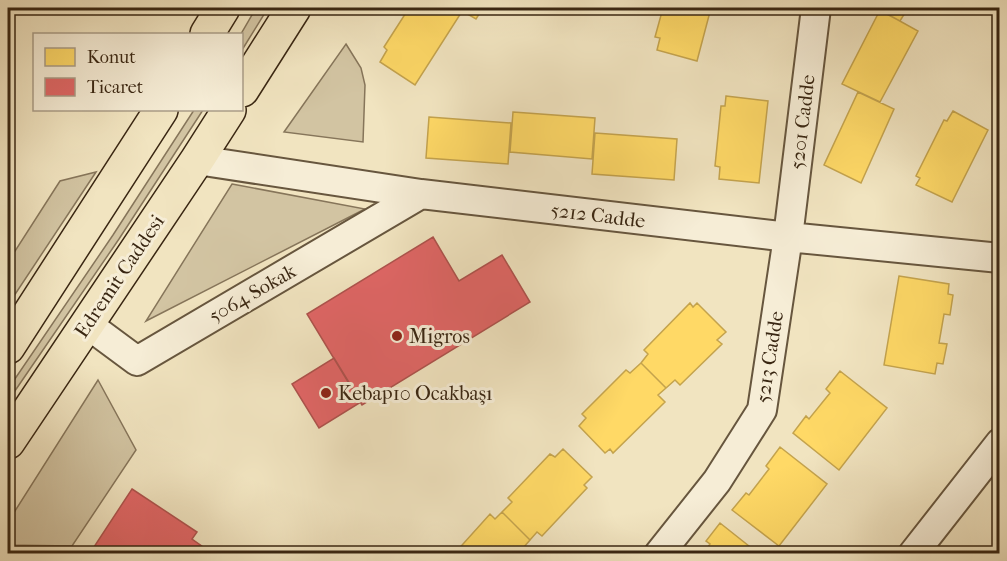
<svg xmlns="http://www.w3.org/2000/svg" width="1007" height="561" viewBox="0 0 1007 561" font-family="'IM FELL French Canon',serif">
	<style>
		.green { fill: #d2c4a2; stroke: #86755a; stroke-width: 1.5 }
		.homes { fill: #ffd966; stroke: #c4a34d; stroke-width: 1.5 }
		.shops { fill: #e06666; stroke: #ae534d; stroke-width: 1.5 }
		.lines { fill: none; stroke-linecap: round; stroke-linejoin: round }
		.street-casing { stroke: #67563e; stroke-width: 32 }
		.highway-casing { stroke: #392612; stroke-width: 36 }
		.street { stroke: #f6edd6; stroke-width: 28 }
		.highway { stroke: #f1e4c0; stroke-width: 33 }
		.poi-dot { fill: #8f2418; stroke: #f6edd6; stroke-width: 2 }
		.labels { text-anchor: middle; stroke-width: 6; stroke-linejoin: round; paint-order: stroke }
		.street-label { font-size: 20px; fill: #392612; stroke: #f6edd6 }
		.poi-label { font-size: 20px; fill: #392612; stroke: #f6edd6; text-anchor: start }
	</style>
	<rect width="100%" height="100%" fill="#f1e4c0"/>
	<filter id="stains"><feTurbulence type="fractalNoise" baseFrequency=".00333" numOctaves="4"/><feColorMatrix values="0 0 0 0 .2 0 0 0 0 .09 0 0 0 0 .02 0 0 0 .5 -.17"/></filter>
	<radialGradient id="worn" r=".72"><stop offset=".6" stop-color="#630" stop-opacity="0"/><stop offset="1" stop-color="#630" stop-opacity=".3"/></radialGradient>
	<path class="green" d="M256,8H268L242,50L241,34Z
		M346,44L361,68L365,85L363,142L284,132Z
		M194,110H203L119,239L8,401V389L113,235Z
		M96,172L8,305V262L60,181Z
		M232,184L365,209L146,321Z
		M98,380L136,450L72,546L8,545V522Z"/>
	<path class="homes" d="M409,8H452L461,13L415,85L380,62L387,50L384,47Z
		M457,8H483L476,19Z
		M663,8H711L697,61L657,50L660,38L655,37Z
		M875,8H908L900,21Z
		M880,10L918,31L880,102L842,84Z
		M858,92L894,109L861,183L824,165Z
		M726,96L768,101L759,183L719,179L720,167L715,166L721,106H725Z
		M953,111L988,130L952,202L916,185L920,178L916,176L944,120L947,121Z
		M513,112L595,118L592,159L510,152Z
		M429,117L511,123L508,164L426,158Z
		M595,133L677,139L674,180L592,174Z
		M899,276L949,284L948,294L953,295L950,315L944,314L939,343L947,344L943,364L937,363L935,374L884,365Z
		M690,303L693,307L697,303L726,332L717,340L722,344L680,385L675,380L666,388L641,363L648,354L644,350Z
		M641,363L666,388L658,395L665,402L613,453L610,449L605,453L579,426L586,418L582,414L626,370L630,373Z
		M840,371L887,408L839,470L793,433L806,416L809,419L830,393L826,389Z
		M780,447L827,484L779,546L732,510L746,493L749,495L769,469L766,466Z
		M563,449L592,477L584,485L587,488L542,536L537,532L530,540L502,512L512,502L508,498L550,454L555,457Z
		M502,512L530,540L523,548L527,552L526,554H454L490,514L495,519Z
		M720,523L759,554H703L710,544L706,541Z"/>
	<path class="shops" d="M433,237L459,281L502,255L530,302L362,405L307,314Z
		M334,358L361,402L319,428L292,384Z
		M132,489L197,532L192,539L213,554L90,553Z"/>
	<g class="lines">
		<g class="street-casing">
			<path id="street" d="M197,160L421,194L788,237L1000,258
				M87,324L137,361L421,194
				M659,554L717,481L762,410L788,237L816,8
				M913,554L1000,443"/>
		</g>
		<g class="highway-casing">
			<path id="highway" d="M207,34L223,8
				M242,90L294,8
				M8,347L161,110
				M8,442L197,160L229,110"/>
		</g>
		<use href="#street" class="street"/>
		<use href="#highway" class="highway"/>
	</g>
	<g class="poi-dot">
		<circle cx="397" cy="336" r="6"/>
		<circle cx="326" cy="393" r="6"/>
	</g>
	<g class="labels">
		<g class="street-label">
			<text transform="translate(802 122) rotate(-83)" y="7">5201 Cadde</text>
			<text transform="translate(598 215) rotate(7)" y="7">5212 Cadde</text>
			<text transform="translate(119 276) rotate(-56)" y="7">Edremit Caddesi</text>
			<text transform="translate(252 293) rotate(-30)" y="7">5064 Sokak</text>
			<text transform="translate(769 357) rotate(-81)" y="7">5213 Cadde</text>
		</g>
		<g class="poi-label">
			<text x="409" y="343">Migros</text>
			<text x="338" y="400">Kebap10 Ocakbaşı</text>
		</g>
	</g>
	<rect width="1007" height="561" fill="none" stroke="#f1e4c0" stroke-width="30"/>
	<rect x="9" y="9" width="989" height="543" fill="none" stroke="#392612" stroke-width="3"/>
	<rect x="15" y="15" width="977" height="531" fill="none" stroke="#392612" stroke-width="1.5"/>
	<rect x="33" y="33" width="210" height="78" fill="#f6edd6" stroke="#aa9d88" stroke-width="1.5"/>
	<rect x="45" y="48" width="30" height="18" fill="#ffd966" stroke="#aa9d88" stroke-width="1.5"/>
	<text x="87" y="63" font-size="18" fill="#392612">Konut</text>
	<rect x="45" y="78" width="30" height="18" fill="#e06666" stroke="#aa9d88" stroke-width="1.5"/>
	<text x="87" y="93" font-size="18" fill="#392612">Ticaret</text>
	<rect width="100%" height="100%" filter="url(#stains)"/>
	<rect width="100%" height="100%" fill="url(#worn)"/>
</svg>
